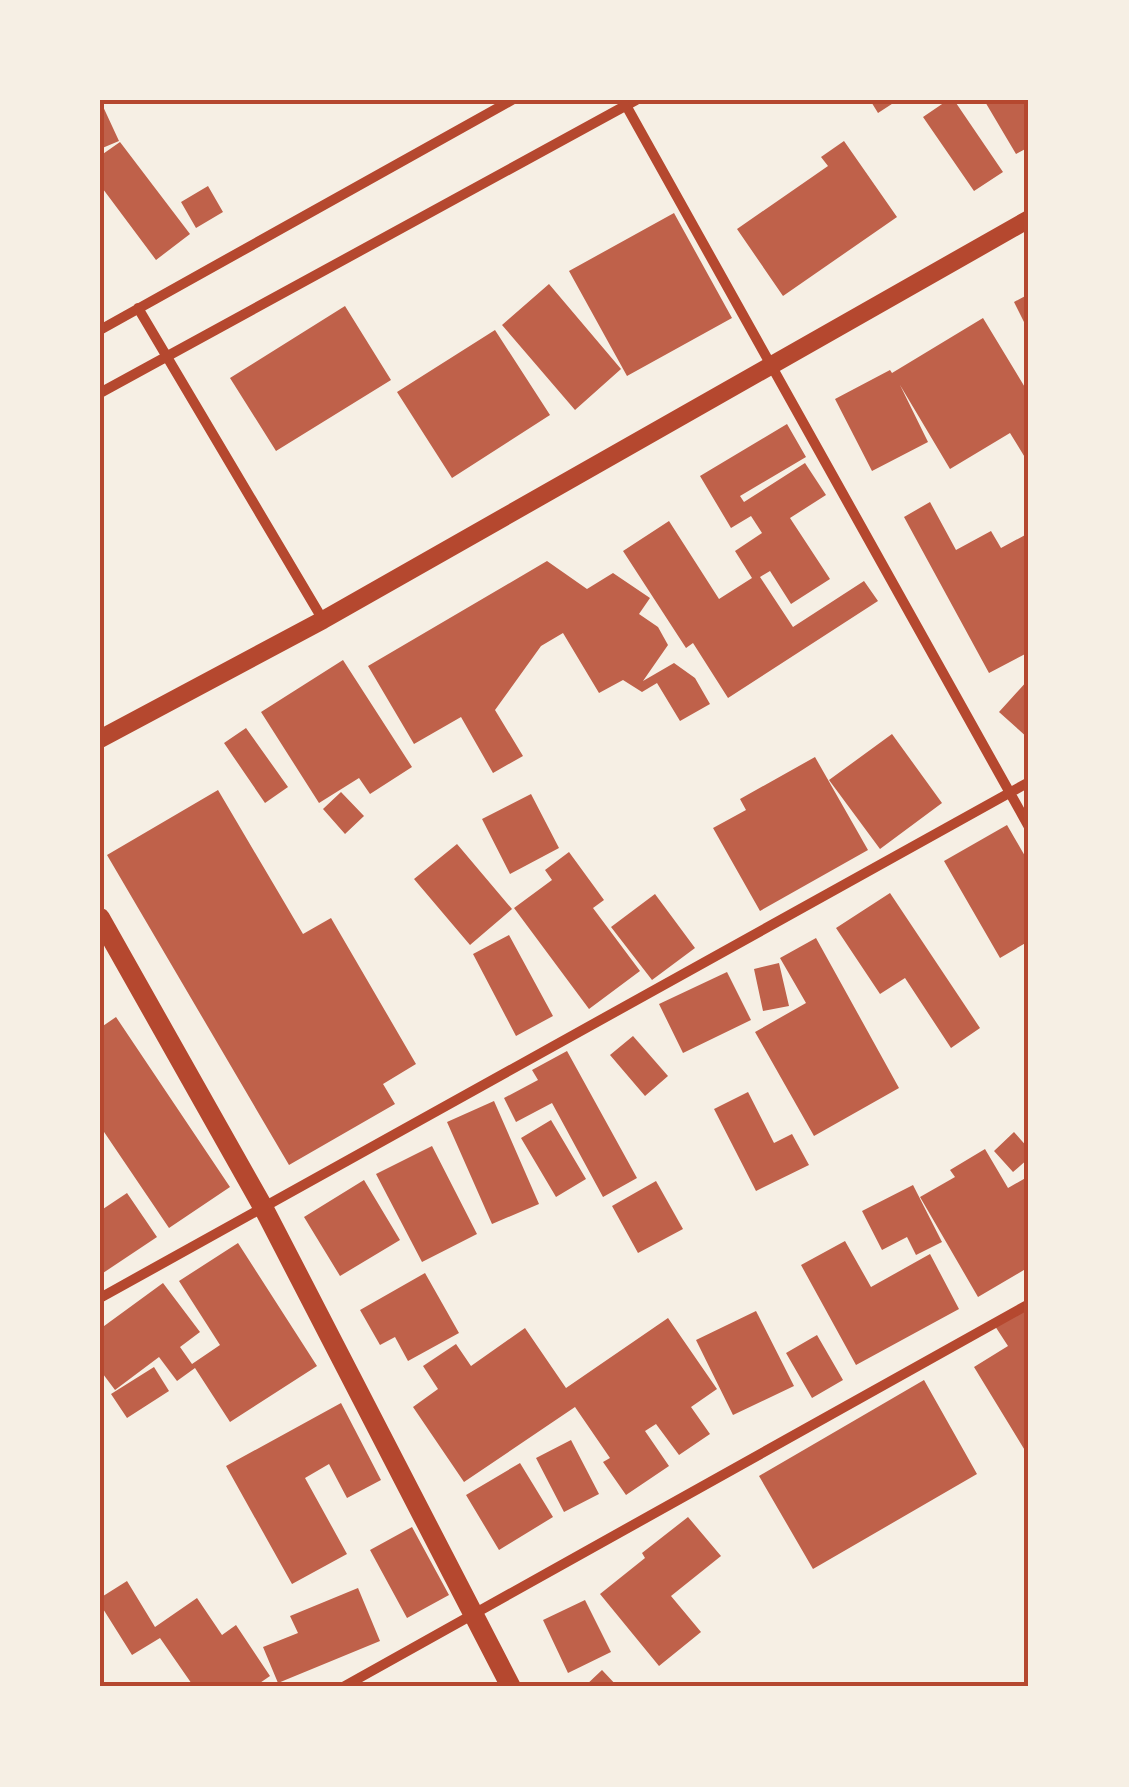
<svg xmlns="http://www.w3.org/2000/svg" width="1129" height="1787" viewBox="0 0 1129 1787" font-family="Poppins,sans-serif">
	<style>
		.building { fill: #bf614a }
		.lines { fill: none; stroke-linecap: round; stroke-linejoin: round }
		.minor { stroke: #b5482f; stroke-width: 10 }
		.tertiary { stroke: #b5482f; stroke-width: 18 }
		.secondary { stroke: #b5482f; stroke-width: 20 }
		.neatline { fill: none; stroke: #b5482f; stroke-width: 4 }
	</style>
	<rect width="100%" height="100%" fill="#f6efe4"/>
	<path class="building" d="M100,100L119,141L100,149Z
		M870,100H898L878,113Z
		M948,100H954L1003,172L974,191L923,117Z
		M984,100H1029V147L1016,154Z
		M844,141L897,217L783,296L737,229L828,166L821,157Z
		M120,142L190,234L156,260L100,185V156Z
		M208,186L223,212L196,228L181,202Z
		M674,213L732,318L627,376L569,271Z
		M549,284L621,369L575,410L502,325Z
		M1029,294V332L1014,302Z
		M345,306L391,380L276,451L230,378Z
		M983,318L1029,394V464L1010,433L950,469L900,385L928,442L872,471L835,399L890,370L892,373Z
		M495,330L550,415L452,478L397,392Z
		M787,424L806,457L740,496L744,502L805,463L826,495L790,518L830,579L791,604L770,571L760,577L793,627L864,581L878,601L728,698L693,643L686,648L623,551L669,521L719,599L752,578L735,551L762,533L751,516L731,528L700,476Z
		M930,502L956,550L991,531L1001,548L1027,534L1029,538V652L989,673L904,517Z
		M547,561L587,589L613,573L650,598L639,614L658,627L668,645L643,681L674,663L695,678L710,704L680,721L657,683L642,692L623,680L599,693L563,633L541,646L495,710L523,756L493,773L461,717L414,744L368,666Z
		M343,660L412,767L370,794L359,778L319,803L261,712Z
		M1029,679V739L999,712Z
		M246,728L288,787L265,803L224,743Z
		M892,734L942,803L880,849L829,780Z
		M815,757L868,850L760,911L713,828L746,810L740,799Z
		M218,790L303,934L331,918L416,1064L383,1084L395,1104L289,1165L107,855Z
		M341,792L364,816L345,834L323,809Z
		M531,794L559,848L510,874L482,819Z
		M1007,825L1029,863V941L1000,958L944,861Z
		M457,844L512,909L470,945L414,879Z
		M569,852L604,900L593,908L640,971L589,1009L514,908L552,880L545,870Z
		M890,893L980,1028L951,1048L905,978L880,994L836,928Z
		M655,894L695,948L652,980L611,927Z
		M509,935L553,1016L516,1036L473,954Z
		M816,938L899,1088L814,1136L755,1032L806,1003L780,958Z
		M779,963L789,1006L763,1011L754,969Z
		M727,972L751,1020L683,1053L659,1004Z
		M116,1017L230,1187L169,1228L100,1126V1028Z
		M633,1036L668,1076L645,1096L610,1055Z
		M567,1051L637,1178L603,1197L552,1103L516,1122L504,1098L538,1080L532,1070Z
		M748,1092L774,1143L792,1134L809,1165L756,1191L714,1109Z
		M494,1101L539,1204L492,1224L447,1122Z
		M551,1120L586,1179L556,1197L521,1138Z
		M1014,1132L1029,1149V1158L1013,1172L994,1151Z
		M432,1146L477,1234L422,1262L376,1174Z
		M985,1149L1008,1188L1029,1176V1267L978,1297L920,1197L955,1177L950,1170Z
		M364,1180L400,1240L340,1276L304,1217Z
		M656,1181L683,1229L638,1253L612,1206Z
		M913,1185L942,1242L916,1255L907,1237L882,1250L862,1211Z
		M127,1193L157,1237L100,1275V1211Z
		M845,1241L871,1287L930,1254L959,1309L856,1365L801,1265Z
		M238,1243L317,1366L230,1422L195,1368L177,1381L159,1357L115,1390L100,1370V1329L163,1283L200,1332L180,1347L192,1364L220,1345L179,1281Z
		M425,1273L459,1333L408,1361L395,1337L380,1345L360,1310Z
		M1029,1301V1457L974,1367L1008,1346L993,1323Z
		M756,1311L794,1386L733,1415L696,1340Z
		M668,1318L717,1389L691,1407L710,1434L679,1455L656,1424L645,1431L669,1466L626,1495L603,1462L610,1458L575,1407L464,1482L413,1407L438,1389L423,1366L456,1344L471,1366L525,1328L566,1388Z
		M817,1335L843,1380L812,1398L786,1353Z
		M154,1367L169,1391L127,1418L111,1394Z
		M924,1380L977,1474L813,1569L759,1476Z
		M341,1403L381,1480L347,1498L329,1464L305,1478L347,1554L292,1584L226,1466Z
		M571,1440L599,1494L564,1512L536,1458Z
		M520,1463L553,1517L499,1550L466,1495Z
		M688,1517L721,1556L671,1596L701,1632L659,1666L600,1594L645,1558L642,1553Z
		M412,1527L449,1595L407,1618L370,1550Z
		M127,1581L155,1627L197,1598L222,1635L236,1625L270,1676L254,1687H194L160,1638L132,1655L100,1604V1598Z
		M358,1588L380,1641L278,1683L263,1647L298,1633L290,1616Z
		M585,1600L611,1652L568,1673L543,1620Z
		M602,1670L618,1687H584Z"/>
	<g class="lines">
		<path class="minor" d="M623,100L1029,827
			M138,308L323,620
			M100,330L512,100
			M100,393L636,100
			M100,1298L1029,782
			M343,1687L1029,1304"/>
		<path class="tertiary" d="M100,739L323,620L1029,219"/>
		<path class="secondary" d="M100,918L263,1207L511,1687"/>
	</g>
	<rect width="1129" height="1787" fill="none" stroke="#f6efe4" stroke-width="205"/>
	<rect x="102" y="102" width="924" height="1582" class="neatline"/>
</svg>
